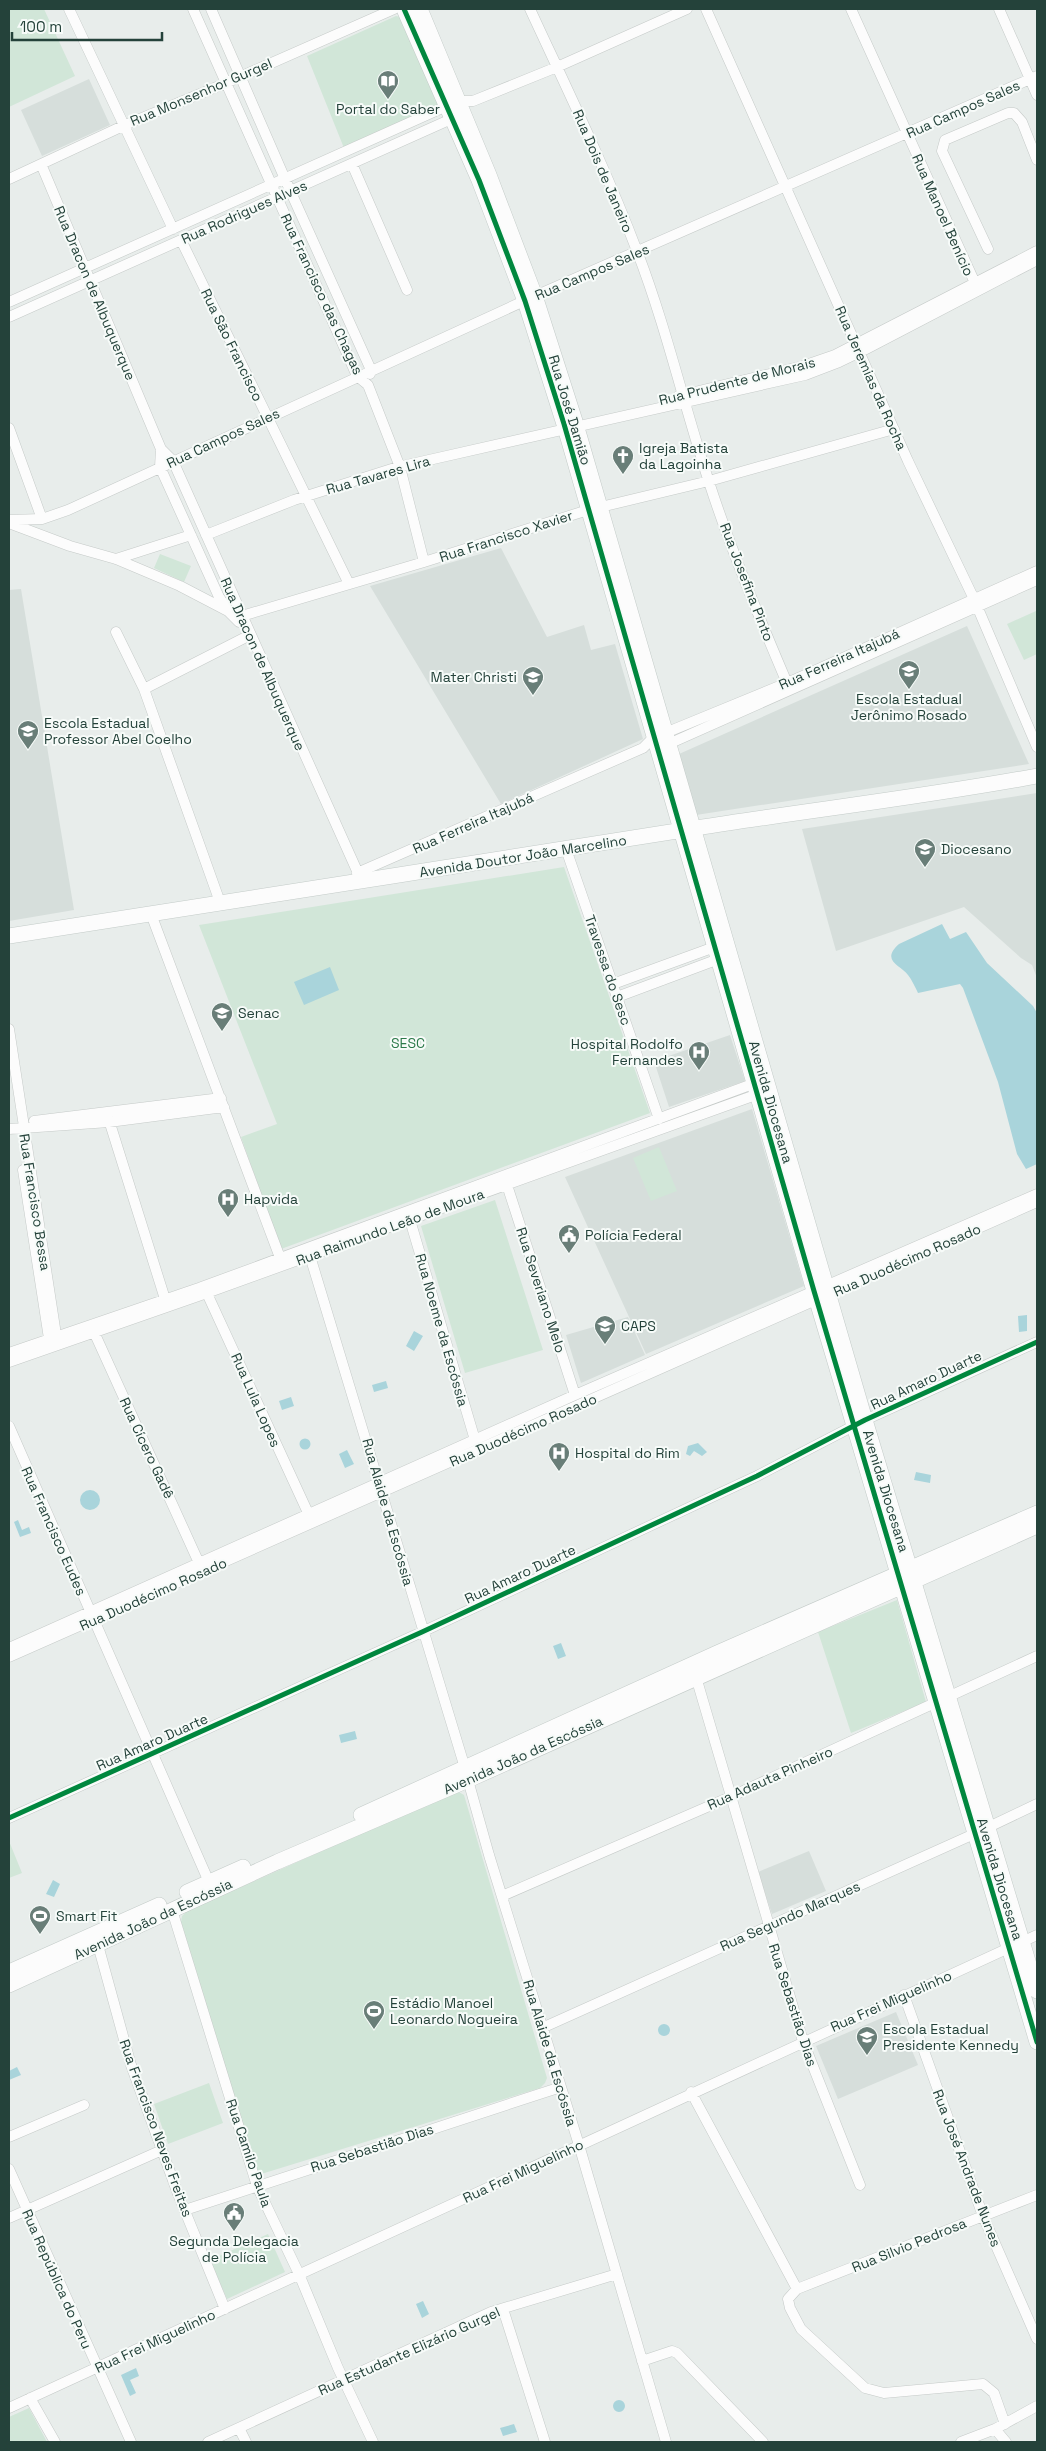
<svg xmlns="http://www.w3.org/2000/svg" width="1046" height="2451" viewBox="0 0 1046 2451" font-family="'Space Grotesk',sans-serif">
	<style>
		.built { fill: #d6dedb }
		.green { fill: #d1e6d8 }
		.water { fill: #a9d4db }
		.lines { fill: none; stroke-linecap: round; stroke-linejoin: round }
		.street-casing { stroke: #c5cac8; stroke-width: 11 }
		.secondary-casing { stroke: #c3cbc8; stroke-width: 16 }
		.street { stroke: #fcfcfc; stroke-width: 10 }
		.secondary { stroke: #fcfcfc; stroke-width: 15 }
		.cycleway-casing { stroke: #f7fbf9; stroke-width: 8 }
		.cycleway { stroke: #00873e; stroke-width: 5 }
		.labels { text-anchor: middle; stroke-width: 4; stroke-linejoin: round; paint-order: stroke }
		.street-label { font-size: 14px; fill: #24423a; stroke: #f7fbf9 }
		.poi-label { font-size: 14px; fill: #24423a; stroke: #f7fbf9; text-anchor: start }
		.park-label { font-size: 14px; fill: #2d7a4b; stroke: #f7fbf9 }
	</style>
	<rect width="100%" height="100%" fill="#e8edeb"/>
	<path class="built" d="M89,79L110,125L42,156L21,110Z
		M501,548L547,637L584,625L591,650L615,644L643,739L501,804L370,586Z
		M21,589L74,910L9,921V590Z
		M967,626L1029,764L696,815L679,754Z
		M1037,793V978L1032,965L1021,958L964,907L836,951L802,829Z
		M730,1035L745,1081L669,1107L654,1061Z
		M752,1109L804,1286L646,1354L565,1177Z
		M628,1317L645,1355L581,1383L566,1335Z
		M809,1851L826,1891L772,1914L758,1872Z
		M896,2012L918,2065L838,2099L816,2046Z"/>
	<path class="green" d="M9,9H44L75,76L9,107Z
		M396,16L400,17L439,104L344,148L307,56Z
		M160,554L191,566L184,582L154,568Z
		M1036,611L1037,654L1024,660L1007,624Z
		M564,867L650,1113L281,1249L241,1137L277,1124L199,925Z
		M659,1147L677,1191L651,1201L633,1158Z
		M495,1200L543,1350L465,1373L421,1226Z
		M897,1600L926,1702L851,1733L818,1632Z
		M457,1791L464,1795L547,2078L545,2083L540,2088L258,2175L181,1922L182,1916L187,1911Z
		M9,1841L22,1873L9,1878Z
		M209,2083L223,2123L168,2144L154,2104Z
		M268,2234L285,2272L227,2299L210,2260Z
		M29,2408L47,2442H9V2417Z"/>
	<path class="water" d="M942,924L950,939L966,932L987,963L1033,1006L1037,1013V1164L1026,1169L1017,1154L998,1082L963,988L960,984L918,993C915,987 912,980 908,975C901,965 880,961 899,944Z
		M330,967L339,990L304,1005L294,982Z
		M1027,1315V1331L1019,1332L1018,1316Z
		M414,1331L423,1336L414,1351L406,1346Z
		M386,1381L388,1388L374,1392L372,1385Z
		M291,1397L294,1406L282,1410L279,1401Z
		M299.5 1444a5.5 5.5 0 1 1 11 0a5.5 5.5 0 1 1-11 0Z
		M698,1443L707,1452L702,1456L694,1451L690,1456L686,1454L688,1446Z
		M347,1450L354,1464L345,1468L339,1454Z
		M916,1472L931,1475L930,1483L914,1480Z
		M80 1500a10 10 0 1 1 20 0a10 10 0 1 1-20 0Z
		M18,1520L22,1530L29,1527L31,1533L20,1537L14,1522Z
		M561,1643L566,1656L558,1659L553,1646Z
		M355,1731L357,1739L341,1743L339,1735Z
		M53,1880L60,1884L54,1897L46,1894Z
		M658 2030a6 6 0 1 1 12 0a6 6 0 1 1-12 0Z
		M17,2067L21,2075L9,2080V2071Z
		M423,2301L429,2314L422,2318L416,2304Z
		M136,2368L139,2376L130,2380L136,2393L130,2396L121,2375Z
		M613 2406a6 6 0 1 1 12 0a6 6 0 1 1-12 0Z
		M514,2424L517,2432L503,2436L500,2428Z"/>
	<g class="lines">
		<g class="street-casing">
			<path id="street" d="M69,9L173,229
				M193,9L357,376L368,385L400,467L424,562
				M211,9L285,179L371,370L370,374
				M530,9C567,89 606,169 637,251C666,326 684,406 709,482C731,550 759,617 787,683
				M706,9L908,461L974,599L1037,747
				M851,9L975,283
				M999,9L1037,95
				M41,164L161,449L173,461L362,882
				M352,164L407,290
				M9,179L125,125L226,83L394,9
				M181,240L349,584
				M988,249L942,151L945,140L1008,113H1014L1022,122L1037,160
				M9,302L458,101H473L557,67L687,9
				M9,317L458,116
				M678,396L803,366L835,355L1037,251
				M9,428L42,519
				M161,449L160,467L219,597L228,610
				M9,520L42,519L68,510L535,296L1037,76
				M9,523L70,546L116,559L180,586L228,611L239,622
				M206,535L294,500L398,467L805,375L839,362L866,349L1037,260
				M116,559L191,535
				M235,618L424,562L588,510L709,481L894,429
				M116,632L144,689L221,905
				M144,689L250,635
				M664,746L1037,580
				M566,849L659,1119
				M357,873L643,748L653,738L787,683L1037,571
				M151,914L282,1263
				M613,984L720,945
				M617,997L724,957
				M9,1029L57,1341
				M108,1117L165,1299
				M34,1121L221,1098
				M9,1129L109,1122L224,1107
				M23,1170L50,1345
				M507,1185L575,1395
				M410,1220L475,1440
				M310,1256L465,1768
				M205,1289L309,1515
				M94,1332L199,1563
				M9,1353L199,1288L758,1082
				M9,1362L201,1295L761,1093
				M9,1426L209,1882
				M9,1648L575,1395L1037,1194
				M9,1657L1037,1202
				M696,1677L803,2041L860,2185
				M468,1780L489,1855L579,2145L666,2442
				M9,1818L422,1632L757,1476L865,1420L1037,1342
				M502,1896L730,1797L1037,1656
				M172,1910L257,2186L299,2274L338,2368L373,2442
				M98,1945L131,2065L178,2194L225,2309
				M904,1995L983,2216L1037,2339
				M542,2028L974,1834L1037,1804
				M691,2092L797,2289
				M9,2137L84,2105
				M9,2169L131,2442
				M185,2210L561,2087
				M9,2218L162,2150
				M503,2309L545,2442
				M642,2361L672,2351L677,2353L763,2442
				M30,2398L55,2442
				M9,2408L1037,1935
				M1005,2424L994,2393L983,2384L884,2393L865,2388L801,2329L790,2308L788,2299L797,2289L1037,2195
				M239,2428L246,2442
				M995,2429L1006,2442
				M208,2442L491,2312L617,2274
				M961,2442L995,2429L1037,2406"/>
		</g>
		<g class="secondary-casing">
			<path id="secondary" d="M404,9L479,180L525,301L564,424L814,1291L1037,2042
				M420,9L489,175L535,296L575,421L865,1420L1037,1991
				M9,936C238,902 467,863 696,828C810,810 924,797 1037,776
				M361,1815L717,1653L1037,1513
				M187,1892L243,1867
				M9,1972L159,1905
				M9,1985L277,1862L468,1780L1037,1526"/>
		</g>
		<use href="#street" class="street"/>
		<use href="#secondary" class="secondary"/>
		<g class="cycleway-casing">
			<path id="cycleway" d="M404,9L479,180L525,301L564,424L814,1291L1037,2042
				M9,1818L422,1632L757,1476L865,1420L1037,1342"/>
		</g>
		<use href="#cycleway" class="cycleway"/>
	</g>
	<defs>
		<g id="library-pin" transform="scale(1.125)"><path d="M0 17L-7.5 6A9.5 9.5 0 1 1 7.5 6Z" fill="#697e78" stroke="#f7fbf9"/><path d="M-6-4Q-3-5.5-.7-3.5V5Q-3 3-6 4ZM6-4Q3-5.5 .7-3.5V5Q3 3 6 4Z" fill="#fff"/></g>
		<g id="church-pin" transform="scale(1.125)"><path d="M0 17L-7.5 6A9.5 9.5 0 1 1 7.5 6Z" fill="#697e78" stroke="#f7fbf9"/><path d="M-1.2-6h2.4v3.5h3.3v2.4h-3.3V6h-2.4V-.1h-3.3v-2.4h3.3Z" fill="#fff"/></g>
		<g id="school-pin" transform="scale(1.125)"><path d="M0 17L-7.5 6A9.5 9.5 0 1 1 7.5 6Z" fill="#697e78" stroke="#f7fbf9"/><path d="M0-5L7-2L0 1L-7-2ZM-4 1L0 2.5L4 1V4Q0 6-4 4Z" fill="#fff"/></g>
		<g id="university-pin" transform="scale(1.125)"><path d="M0 17L-7.5 6A9.5 9.5 0 1 1 7.5 6Z" fill="#697e78" stroke="#f7fbf9"/><path d="M0-5L7-2L0 1L-7-2ZM-4 1L0 2.5L4 1V4Q0 6-4 4Z" fill="#fff"/></g>
		<g id="hospital-pin" transform="scale(1.125)"><path d="M0 17L-7.5 6A9.5 9.5 0 1 1 7.5 6Z" fill="#697e78" stroke="#f7fbf9"/><path d="M-5-5h3v3.5h4V-5h3V5h-3V1.5h-4V5h-3Z" fill="#fff"/></g>
		<g id="civic-pin" transform="scale(1.125)"><path d="M0 17L-7.5 6A9.5 9.5 0 1 1 7.5 6Z" fill="#697e78" stroke="#f7fbf9"/><path d="M-.6-6.5H3V-4.5H.6V-3L4-1V1h2V6H-6V1h2V-1L-.6-3ZM-1.2 2.5V6h2.4V2.5Z" fill="#fff"/></g>
		<g id="stadium-pin" transform="scale(1.125)"><path d="M0 17L-7.5 6A9.5 9.5 0 1 1 7.5 6Z" fill="#697e78" stroke="#f7fbf9"/><path d="M0-5a6.5 5 0 1 0 0 10a6.5 5 0 1 0 0-10ZM-3.5-1.8h7v3.6h-7Z" fill="#fff"/></g>
	</defs>
	<g fill-rule="evenodd">
		<use href="#library-pin" x="388" y="81"/>
		<use href="#church-pin" x="623" y="456"/>
		<use href="#school-pin" x="909" y="671"/>
		<use href="#university-pin" x="533" y="677"/>
		<use href="#school-pin" x="28" y="731"/>
		<use href="#university-pin" x="925" y="849"/>
		<use href="#university-pin" x="222" y="1013"/>
		<use href="#hospital-pin" x="699" y="1052"/>
		<use href="#hospital-pin" x="228" y="1199"/>
		<use href="#civic-pin" x="569" y="1235"/>
		<use href="#school-pin" x="605" y="1326"/>
		<use href="#hospital-pin" x="559" y="1453"/>
		<use href="#stadium-pin" x="40" y="1916"/>
		<use href="#stadium-pin" x="374" y="2011"/>
		<use href="#school-pin" x="867" y="2037"/>
		<use href="#civic-pin" x="234" y="2213"/>
	</g>
	<g class="labels">
		<g class="street-label">
			<text transform="translate(201 92) rotate(-23)" y="5">Rua Monsenhor Gurgel</text>
			<text transform="translate(963 109) rotate(-24)" y="5">Rua Campos Sales</text>
			<text transform="translate(603 171) rotate(67)" y="5">Rua Dois de Janeiro</text>
			<text transform="translate(244 212) rotate(-24)" y="5">Rua Rodrigues Alves</text>
			<text transform="translate(943 215) rotate(66)" y="5">Rua Manoel Benício</text>
			<text transform="translate(592 272) rotate(-23)" y="5">Rua Campos Sales</text>
			<text transform="translate(95 293) rotate(67)" y="5">Rua Dracon de Albuquerque</text>
			<text transform="translate(322 294) rotate(65)" y="5">Rua Francisco das Chagas</text>
			<text transform="translate(232 345) rotate(64)" y="5">Rua São Francisco</text>
			<text transform="translate(871 378) rotate(66)" y="5">Rua Jeremias da Rocha</text>
			<text transform="translate(737 381) rotate(-14)" y="5">Rua Prudente de Morais</text>
			<text transform="translate(570 410) rotate(73)" y="5">Rua José Damião</text>
			<text transform="translate(223 438) rotate(-25)" y="5">Rua Campos Sales</text>
			<text transform="translate(378 475) rotate(-16)" y="5">Rua Tavares Lira</text>
			<text transform="translate(506 536) rotate(-18)" y="5">Rua Francisco Xavier</text>
			<text transform="translate(747 582) rotate(69)" y="5">Rua Josefina Pinto</text>
			<text transform="translate(839 659) rotate(-24)" y="5">Rua Ferreira Itajubá</text>
			<text transform="translate(263 664) rotate(66)" y="5">Rua Dracon de Albuquerque</text>
			<text transform="translate(473 823) rotate(-24)" y="5">Rua Ferreira Itajubá</text>
			<text transform="translate(523 856) rotate(-9)" y="5">Avenida Doutor João Marcelino</text>
			<text transform="translate(608 970) rotate(71)" y="5">Travessa do Sesc</text>
			<text transform="translate(771 1102) rotate(74)" y="5">Avenida Diocesana</text>
			<text transform="translate(35 1202) rotate(81)" y="5">Rua Francisco Bessa</text>
			<text transform="translate(390 1227) rotate(-20)" y="5">Rua Raimundo Leão de Moura</text>
			<text transform="translate(907 1260) rotate(-24)" y="5">Rua Duodécimo Rosado</text>
			<text transform="translate(541 1290) rotate(72)" y="5">Rua Severiano Melo</text>
			<text transform="translate(442 1330) rotate(74)" y="5">Rua Noeme da Escóssia</text>
			<text transform="translate(926 1380) rotate(-25)" y="5">Rua Amaro Duarte</text>
			<text transform="translate(256 1400) rotate(66)" y="5">Rua Lula Lopes</text>
			<text transform="translate(523 1430) rotate(-24)" y="5">Rua Duodécimo Rosado</text>
			<text transform="translate(147 1448) rotate(65)" y="5">Rua Cícero Gadê</text>
			<text transform="translate(886 1491) rotate(73)" y="5">Avenida Diocesana</text>
			<text transform="translate(388 1512) rotate(74)" y="5">Rua Alaide da Escóssia</text>
			<text transform="translate(54 1531) rotate(66)" y="5">Rua Francisco Eudes</text>
			<text transform="translate(520 1574) rotate(-25)" y="5">Rua Amaro Duarte</text>
			<text transform="translate(153 1594) rotate(-24)" y="5">Rua Duodécimo Rosado</text>
			<text transform="translate(152 1742) rotate(-24)" y="5">Rua Amaro Duarte</text>
			<text transform="translate(523 1755) rotate(-24)" y="5">Avenida João da Escóssia</text>
			<text transform="translate(770 1778) rotate(-24)" y="5">Rua Adauta Pinheiro</text>
			<text transform="translate(1000 1879) rotate(73)" y="5">Avenida Diocesana</text>
			<text transform="translate(790 1916) rotate(-24)" y="5">Rua Segundo Marques</text>
			<text transform="translate(153 1919) rotate(-25)" y="5">Avenida João da Escóssia</text>
			<text transform="translate(891 2001) rotate(-24)" y="5">Rua Frei Miguelinho</text>
			<text transform="translate(793 2005) rotate(72)" y="5">Rua Sebastião Dias</text>
			<text transform="translate(550 2053) rotate(73)" y="5">Rua Alaide da Escóssia</text>
			<text transform="translate(156 2128) rotate(70)" y="5">Rua Francisco Neves Freitas</text>
			<text transform="translate(372 2148) rotate(-18)" y="5">Rua Sebastião Dias</text>
			<text transform="translate(249 2153) rotate(71)" y="5">Rua Camilo Paula</text>
			<text transform="translate(967 2168) rotate(69)" y="5">Rua José Andrade Nunes</text>
			<text transform="translate(523 2171) rotate(-25)" y="5">Rua Frei Miguelinho</text>
			<text transform="translate(909 2245) rotate(-22)" y="5">Rua Silvio Pedrosa</text>
			<text transform="translate(57 2279) rotate(66)" y="5">Rua República do Peru</text>
			<text transform="translate(155 2341) rotate(-25)" y="5">Rua Frei Miguelinho</text>
			<text transform="translate(409 2351) rotate(-24)" y="5">Rua Estudante Elizário Gurgel</text>
		</g>
		<g class="poi-label">
			<text x="388" y="114" text-anchor="middle">Portal do Saber</text>
			<text x="639" y="453">Igreja Batista<tspan x="639" dy="16">da Lagoinha</tspan></text>
			<text x="517" y="682" text-anchor="end">Mater Christi</text>
			<text x="909" y="704" text-anchor="middle">Escola Estadual<tspan x="909" dy="16">Jerônimo Rosado</tspan></text>
			<text x="44" y="728">Escola Estadual<tspan x="44" dy="16">Professor Abel Coelho</tspan></text>
			<text x="941" y="854">Diocesano</text>
			<text x="238" y="1018">Senac</text>
			<text x="683" y="1049" text-anchor="end">Hospital Rodolfo<tspan x="683" dy="16">Fernandes</tspan></text>
			<text x="244" y="1204">Hapvida</text>
			<text x="585" y="1240">Polícia Federal</text>
			<text x="621" y="1331">CAPS</text>
			<text x="575" y="1458">Hospital do Rim</text>
			<text x="56" y="1921">Smart Fit</text>
			<text x="390" y="2008">Estádio Manoel<tspan x="390" dy="16">Leonardo Nogueira</tspan></text>
			<text x="883" y="2034">Escola Estadual<tspan x="883" dy="16">Presidente Kennedy</tspan></text>
			<text x="234" y="2246" text-anchor="middle">Segunda Delegacia<tspan x="234" dy="16">de Polícia</tspan></text>
		</g>
		<g class="park-label">
			<text x="408" y="1048">SESC</text>
		</g>
	</g>
	<rect width="1046" height="2451" fill="none" stroke="#24423a" stroke-width="20"/>
	<path d="M12 32v8h150v-8" fill="none" stroke="#24423a" stroke-width="2.5"/>
	<text x="20" y="32" font-size="15" fill="#24423a" stroke="#f7fbf9" stroke-width="4" paint-order="stroke">100 m</text>
</svg>
